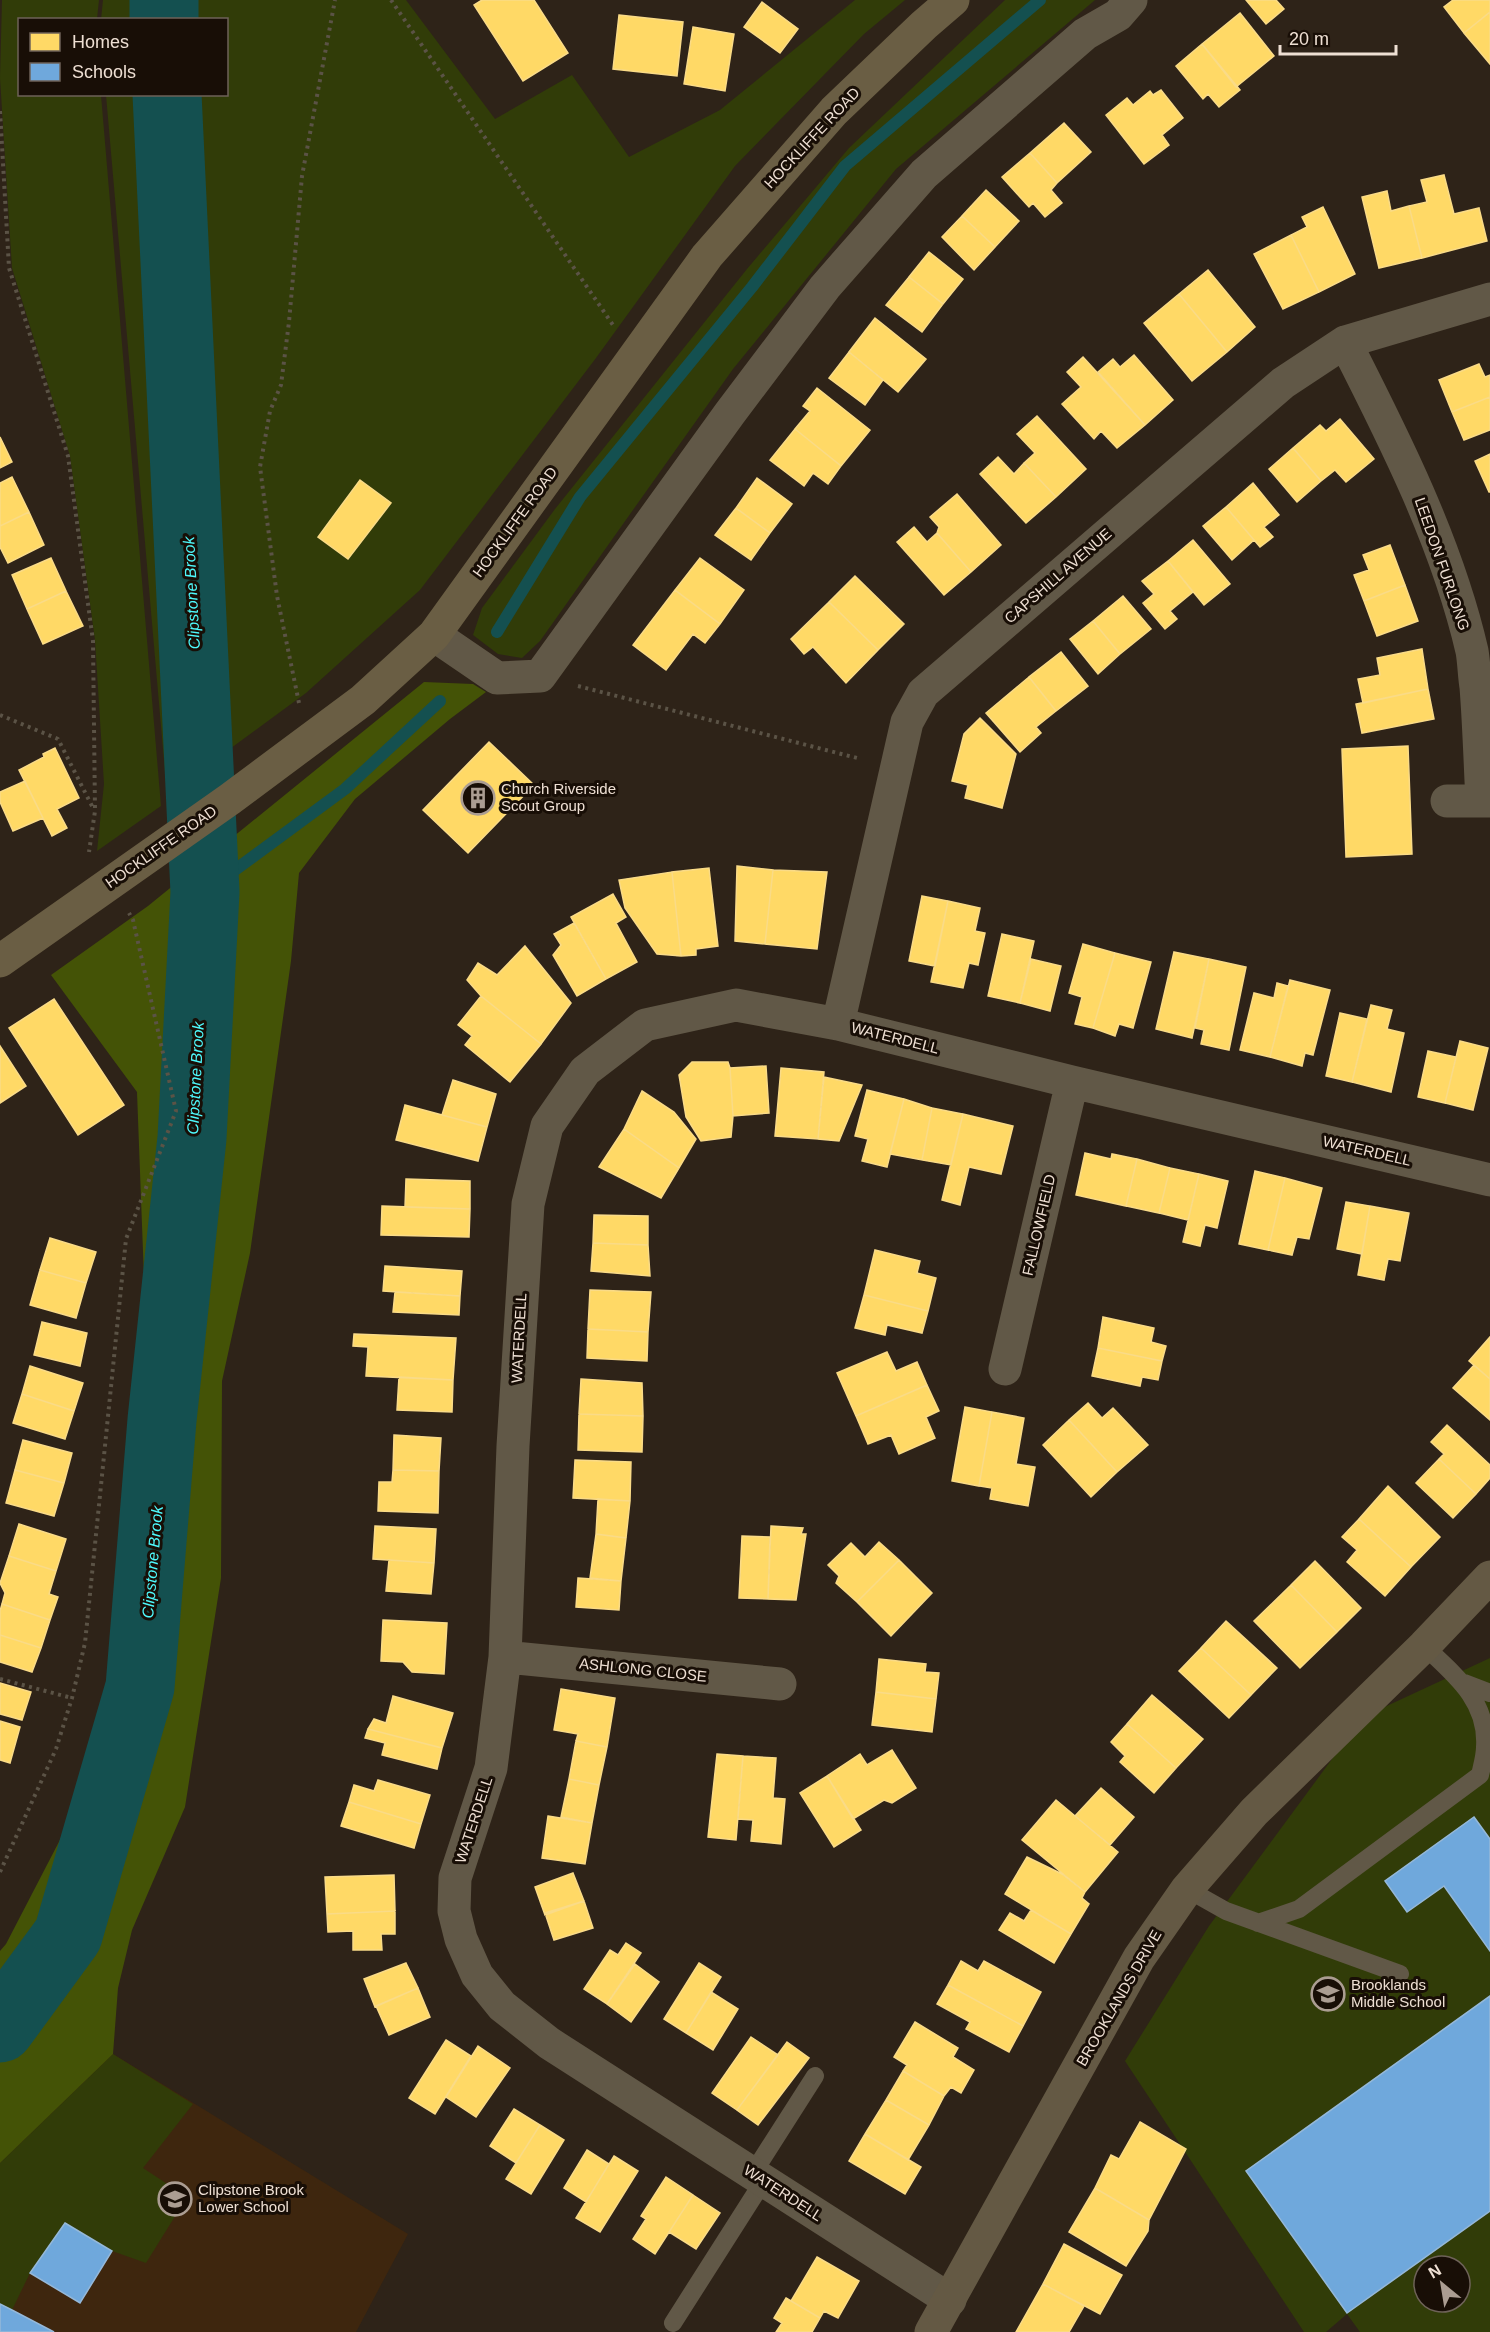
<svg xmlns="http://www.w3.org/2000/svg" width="1490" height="2332" viewBox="0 0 1490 2332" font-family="Arial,sans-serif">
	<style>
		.built { fill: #3e260e }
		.green { fill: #313c08; fill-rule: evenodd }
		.forest { fill: #445306 }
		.homes { fill: #ffd966; stroke: #fadb87; stroke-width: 1.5 }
		.schools { fill: #6fa8dc; stroke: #95b8d9; stroke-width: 1.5 }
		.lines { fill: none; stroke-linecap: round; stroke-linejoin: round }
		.stream { stroke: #145050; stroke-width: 12 }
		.river { stroke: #145050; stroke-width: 69 }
		.path { stroke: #5b5346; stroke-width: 4; stroke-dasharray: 3 4.5; stroke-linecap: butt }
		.lane { stroke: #615847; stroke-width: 18 }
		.street { stroke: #615847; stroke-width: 33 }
		.secondary { stroke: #645944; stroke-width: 33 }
		.primary { stroke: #6a5e44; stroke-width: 33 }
		.labels { text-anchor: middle; stroke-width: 6; stroke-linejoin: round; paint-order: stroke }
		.street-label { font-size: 15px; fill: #eedfd3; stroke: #180e06 }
		.poi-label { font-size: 15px; fill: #eedfd3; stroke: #180e06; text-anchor: start }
		.water-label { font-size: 16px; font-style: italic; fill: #4ef9fc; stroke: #180e06 }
	</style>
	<rect width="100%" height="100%" fill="#2e2318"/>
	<path class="built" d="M113,2054L408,2234L356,2332H0V2163Z"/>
	<path class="green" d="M2,0H99L97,19L20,20V94L101,95L161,806L97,851L104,784L95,640L70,456L12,268L0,78Z
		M103,0H406L495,119L572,75L629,157L720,110L855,0H905L864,34L735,166L596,358L420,590L306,693L167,795L106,95L226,94V20H101Z
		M1005,0H1095L896,169L733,369L540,641L522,658L498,654L473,635L482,608L555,509L747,269L849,148Z
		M1490,1658V2332H1360L1347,2314L1326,2332H1304L1125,2061L1209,1926L1363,1717ZM1424,2266H1460V2302H1424Z
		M113,2054L193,2104L143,2168L187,2197L146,2263L112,2251L65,2223L30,2273L12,2310L0,2304V2163Z"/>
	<path class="forest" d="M424,682L473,684L486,692L450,719L355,799L299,873L291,961L250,1253L222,1381L221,1578L185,1807L132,1930L118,1988L113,2054L0,2163V1951L6,1944L91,1780L124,1595L144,1278L137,1092L51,975L148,906Z"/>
	<path class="homes" d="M482,0H534L568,53L523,81L474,5Z
		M1246,0H1276L1284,9L1266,24Z
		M1453,0H1490V12L1464,33L1444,7Z
		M762,2L798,29L780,53L744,27Z
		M1490,12V64L1464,33Z
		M1240,13L1274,56L1236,87L1202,44Z
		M619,15L683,22L677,76L613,69Z
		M693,27L734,34L725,91L684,84Z
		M1202,44L1240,90L1219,107L1208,94L1203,99L1176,66Z
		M1161,90L1183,118L1162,135L1169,145L1144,164L1106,115L1127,98L1133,105L1150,91L1153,95Z
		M1064,123L1091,152L1057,183L1030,153Z
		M1030,153L1057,183L1051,190L1062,203L1045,217L1033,203L1029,207L1002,177Z
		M1444,175L1454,214L1479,208L1487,241L1422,258L1409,206L1427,202L1421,180Z
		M986,190L1019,221L995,247L962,216Z
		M1387,191L1391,211L1409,206L1422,258L1379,268L1362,197Z
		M1323,207L1355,274L1319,292L1291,235L1307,227L1302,217Z
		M962,216L995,247L974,270L942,237Z
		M1291,235L1319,292L1283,309L1254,254Z
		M929,252L963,279L943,304L909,277Z
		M1208,270L1255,327L1227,352L1179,294Z
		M909,277L943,304L922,332L886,305Z
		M1179,294L1227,352L1192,381L1144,323Z
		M875,318L926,359L898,392L849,352Z
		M849,352L883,380L865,405L829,378Z
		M1134,355L1173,400L1145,425L1098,372L1113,359L1120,367Z
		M1083,357L1145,425L1117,448L1101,431L1094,439L1062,404L1081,387L1067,372Z
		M1479,364L1485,377L1490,375V397L1452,412L1439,380Z
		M817,388L870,430L841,466L795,429L810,411L803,406Z
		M1490,397V430L1464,440L1452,412Z
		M1037,416L1086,469L1056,497L1024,463L1035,453L1017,434Z
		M1340,419L1374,459L1346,482L1335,470L1321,481L1293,448L1320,425L1326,431Z
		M795,429L841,466L828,484L813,473L804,486L770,460Z
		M0,437L12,462L0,468Z
		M1293,448L1321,481L1297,502L1269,469Z
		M1490,454V492H1489L1475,461Z
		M998,457L1014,474L1024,463L1056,497L1026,523L980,474Z
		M12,477L29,512L0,526V483Z
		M757,478L792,504L770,533L736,508Z
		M360,480L391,503L348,559L318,537Z
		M1253,483L1279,515L1264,527L1273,537L1260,547L1226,507Z
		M957,494L1001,545L971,572L937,533L939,527L930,517Z
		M1226,507L1254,540L1232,560L1203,526Z
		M736,508L770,533L751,560L715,535Z
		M29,512L44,545L8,563L0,547V526Z
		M914,527L927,542L937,533L971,572L944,595L897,542Z
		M1193,540L1230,584L1204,605L1168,561Z
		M1390,545L1405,585L1364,601L1354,575L1369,570L1363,555Z
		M51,558L66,591L27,609L12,575Z
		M700,558L744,590L720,624L675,590Z
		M1168,561L1193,592L1170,611L1177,619L1165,629L1143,603L1154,594L1142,581Z
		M855,576L904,624L878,650L829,602Z
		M1405,585L1418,621L1377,636L1364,601Z
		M675,590L720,624L705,643L693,634L666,670L633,645Z
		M66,591L83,626L43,644L27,609Z
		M1123,596L1151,629L1120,654L1093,621Z
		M829,602L878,650L846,683L813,647L804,654L791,639Z
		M1093,621L1120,654L1098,674L1070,639Z
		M1422,649L1428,689L1363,703L1358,679L1380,675L1377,658Z
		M1061,652L1088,686L1056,711L1029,677Z
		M1029,677L1056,711L1036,727L1041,733L1020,752L986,713Z
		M1428,689L1434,719L1362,733L1356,704Z
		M980,718L1016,754L1002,808L965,798L968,785L952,781L964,734Z
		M489,742L534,785L468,853L423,810Z
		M1408,746L1412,854L1346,857L1342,749Z
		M55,748L79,798L57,809L67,828L52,836L19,770L44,757L43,754Z
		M25,781L43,818L13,831L0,802V792Z
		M737,866L773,870L765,944L735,941Z
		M709,868L718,946L696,949V955L681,956L672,872Z
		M773,870L827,872L817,949L765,944Z
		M672,872L681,956L657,954L625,908L619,880Z
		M613,894L626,917L616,923L637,962L606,979L571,917Z
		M922,896L948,901L935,966L909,961Z
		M948,901L980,908L975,931L985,933L978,965L969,963L963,988L931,982Z
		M574,923L606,979L577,996L553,955L561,945L554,934Z
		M1002,934L1034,941L1020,1003L988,996Z
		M1083,944L1115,953L1093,1028L1075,1024L1082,997L1069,993Z
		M525,946L571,1003L541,1044L481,996L467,980L478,963L497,975Z
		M1174,952L1209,959L1192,1038L1156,1029Z
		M1115,953L1151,962L1133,1028L1119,1024L1115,1036L1093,1028Z
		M1031,959L1061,966L1050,1011L1020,1003Z
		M1209,959L1246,967L1229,1050L1201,1044L1204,1030L1195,1028Z
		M1290,980L1330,990L1313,1055L1305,1053L1302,1066L1270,1057Z
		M1277,983L1288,986L1270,1057L1240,1050L1254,993L1274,998Z
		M481,996L541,1044L510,1082L465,1045L472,1036L458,1025Z
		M54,999L124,1105L78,1135L9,1028Z
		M1371,1005L1392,1010L1387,1029L1404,1033L1391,1092L1352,1082Z
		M1340,1013L1367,1019L1352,1082L1326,1076Z
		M1460,1041L1488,1048L1473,1110L1445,1103Z
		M0,1046L26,1086L0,1103Z
		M1428,1051L1456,1057L1445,1103L1418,1097Z
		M692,1062H728L730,1068L733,1116L731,1137L701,1141L686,1117L679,1075Z
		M766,1066L769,1113L733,1116L730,1068Z
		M781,1068L824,1072L818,1139L775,1136Z
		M824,1077L862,1085L839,1141L818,1139Z
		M453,1080L496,1094L487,1127L442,1115Z
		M867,1090L904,1099L887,1167L862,1161L868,1139L855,1136Z
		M642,1091L674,1112L696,1139L679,1168L624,1129Z
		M904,1099L932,1108L922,1160L890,1154Z
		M405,1105L487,1127L478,1161L396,1140Z
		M932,1108L963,1114L951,1165L922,1160Z
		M963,1114L1013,1126L1001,1174L969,1167L960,1205L942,1200Z
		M624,1129L679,1168L661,1198L599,1167Z
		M1085,1153L1111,1159L1112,1154L1137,1159L1126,1206L1076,1195Z
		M1137,1159L1170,1168L1159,1213L1126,1206Z
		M1170,1168L1199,1174L1188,1220L1159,1213Z
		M1255,1171L1285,1178L1268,1250L1239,1244Z
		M1199,1174L1228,1181L1217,1228L1205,1225L1200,1246L1183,1242Z
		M1285,1178L1322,1188L1309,1239L1297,1237L1292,1255L1268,1250Z
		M406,1179L470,1181V1209L405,1207Z
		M1346,1202L1370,1206L1362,1254L1337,1249Z
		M382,1206L470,1209L469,1237L381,1235Z
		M1370,1206L1409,1213L1400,1261L1388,1259L1384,1280L1358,1275Z
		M594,1215L648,1216V1245L593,1243Z
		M50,1238L96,1252L86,1283L40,1270Z
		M593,1243L648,1245L650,1276L591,1271Z
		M875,1250L920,1261L917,1273L936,1278L928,1311L864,1295Z
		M385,1266L462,1271L460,1296L383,1291Z
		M40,1270L86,1283L76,1318L30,1305Z
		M590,1290L651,1292L648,1332L588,1329Z
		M395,1292L460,1296L459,1315L393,1312Z
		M864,1295L928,1311L922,1333L887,1325L885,1335L855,1328Z
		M1103,1317L1154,1328L1151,1342L1166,1346L1162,1361L1098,1348Z
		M42,1322L87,1333L80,1366L34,1355Z
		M588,1329L648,1332L647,1361L587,1358Z
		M354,1334L456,1338L453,1380L366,1376L368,1347L353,1346Z
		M1490,1337V1379L1469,1361Z
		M1098,1348L1162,1361L1158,1380L1142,1377L1140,1386L1092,1376Z
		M887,1352L896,1371L917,1362L927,1385L856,1416L837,1373Z
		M1474,1365L1490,1379V1420L1453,1388Z
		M30,1366L83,1383L74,1411L22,1394Z
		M399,1377L453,1380L452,1412L397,1410Z
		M581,1379L642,1383L643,1416L579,1414Z
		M927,1385L939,1411L926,1417L935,1438L899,1454L891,1435L868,1444L856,1416Z
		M22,1394L74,1411L65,1439L13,1423Z
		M1088,1403L1102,1418L1113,1408L1148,1445L1117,1472L1069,1420Z
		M965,1407L992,1412L979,1486L952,1481Z
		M992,1412L1024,1418L1016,1464L1035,1467L1028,1506L990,1499L992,1488L979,1486Z
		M579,1414L643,1416L642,1452L578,1450Z
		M1069,1420L1117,1472L1091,1497L1043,1445Z
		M1447,1425L1490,1465V1478L1476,1494L1439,1459L1444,1454L1431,1442Z
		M394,1435L441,1438L439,1471L393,1470Z
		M23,1440L72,1453L64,1483L15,1470Z
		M1439,1459L1476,1494L1453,1518L1416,1483Z
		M575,1460L631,1462L630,1501L573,1498Z
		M15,1470L64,1483L54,1516L6,1503Z
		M393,1470L439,1471L438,1513L378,1511L379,1482H392Z
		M1388,1486L1440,1537L1411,1567L1359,1519Z
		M598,1499L630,1501L626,1538L596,1534Z
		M1359,1519L1411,1567L1385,1596L1347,1562L1357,1550L1342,1537Z
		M19,1524L66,1539L56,1571L9,1556Z
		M375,1526L436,1529L434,1563L373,1559Z
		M771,1526L803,1528L801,1534H806L796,1600L768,1599Z
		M596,1534L626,1538L621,1581L590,1578Z
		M742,1536L770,1537L768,1599L739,1598Z
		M879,1542L899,1560L857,1602L836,1583L839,1576L828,1565L851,1543L865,1557Z
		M9,1556L56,1571L49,1594L58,1597L50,1620L2,1604L5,1593L0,1583Z
		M389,1560L434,1563L431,1594L386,1591Z
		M899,1560L932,1593L891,1636L857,1602Z
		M1315,1561L1361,1608L1337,1632L1291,1585Z
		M578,1578L621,1581L619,1610L576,1607Z
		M1291,1585L1337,1632L1300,1668L1254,1621Z
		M2,1604L50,1620L41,1648L0,1635V1611Z
		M383,1620L447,1623L444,1674L412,1672L403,1662L381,1661Z
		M1226,1621L1277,1668L1251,1695L1201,1648Z
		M0,1635L41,1648L32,1672L0,1662Z
		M1201,1648L1251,1695L1229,1718L1179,1671Z
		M879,1659L926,1664L925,1672L939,1673L936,1699L876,1692Z
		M0,1683L31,1692L22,1720L0,1714Z
		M561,1689L615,1698L607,1747L576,1741L578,1734L554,1730Z
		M876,1692L936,1699L932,1732L872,1725Z
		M1152,1695L1203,1739L1176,1768L1127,1724Z
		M393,1696L453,1713L442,1748L368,1729L374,1719L386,1723Z
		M0,1721L20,1727L10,1763L0,1760Z
		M1127,1724L1176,1768L1154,1793L1120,1762L1125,1756L1111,1742Z
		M368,1729L442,1748L437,1769L382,1755L385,1743L365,1738Z
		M576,1741L607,1747L599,1785L569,1779Z
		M892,1750L916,1788L892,1803L884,1800L853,1819L827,1776L860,1754L867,1765Z
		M717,1754L743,1756L736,1840L708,1837Z
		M743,1756L776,1758L773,1798L785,1799L781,1844L751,1841L753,1820L738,1819Z
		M827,1776L861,1830L834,1847L800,1793Z
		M569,1779L599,1785L592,1823L561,1817Z
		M378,1780L430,1795L421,1824L349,1802L354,1785L374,1791Z
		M1101,1788L1134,1817L1110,1845L1075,1816Z
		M1056,1800L1118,1852L1085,1892L1022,1840Z
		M349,1802L421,1824L414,1848L341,1826Z
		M548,1816L592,1823L585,1864L542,1858Z
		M1027,1857L1062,1874L1085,1892L1082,1898L1089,1904L1071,1934L1005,1894Z
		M573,1873L584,1901L545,1915L535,1887Z
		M394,1875L395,1911L327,1914L325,1877Z
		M584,1901L593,1928L554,1940L545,1913Z
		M1031,1910L1071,1934L1054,1963L999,1930L1010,1913L1024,1921Z
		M395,1911V1934H381L382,1950H353V1931L328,1932L327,1914Z
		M626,1943L641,1953L607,2004L584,1989L610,1950L618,1955Z
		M961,1961L978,1971L984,1961L1041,1992L1023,2026L948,1985Z
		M406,1963L418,1988L375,2007L364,1979Z
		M699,1963L721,1977L686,2033L664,2019Z
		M635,1964L659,1982L631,2022L607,2004Z
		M948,1985L1023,2026L1009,2052L966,2029L970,2022L937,2004Z
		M418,1988L430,2017L389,2035L376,2006Z
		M711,1992L738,2009L713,2050L686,2033Z
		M915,2022L958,2048L953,2057L974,2070L961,2093L951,2087L944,2096L903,2071L907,2065L894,2057Z
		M751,2037L778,2055L737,2110L712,2093Z
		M446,2040L471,2056L435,2114L409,2098Z
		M787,2042L809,2058L758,2125L737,2110Z
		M478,2046L510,2068L476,2117L446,2097Z
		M903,2071L944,2096L929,2125L886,2100Z
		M886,2100L929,2125L908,2160L865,2134Z
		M514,2109L540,2125L516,2163L490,2146Z
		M1140,2122L1186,2149L1149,2220L1095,2188L1111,2155L1119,2159Z
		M540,2125L564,2140L531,2194L506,2179Z
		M865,2134L921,2167L905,2194L849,2161Z
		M587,2150L609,2164L586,2202L564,2188Z
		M614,2156L638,2171L600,2232L576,2218Z
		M666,2177L693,2195L655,2254L633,2239L646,2219L641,2216Z
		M1095,2188L1149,2220L1148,2231L1126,2266L1069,2232Z
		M693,2195L720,2213L696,2249L669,2232Z
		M1064,2244L1122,2275L1100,2314L1043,2284Z
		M817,2257L859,2281L838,2318L824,2311L820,2318L791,2301Z
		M1043,2284L1084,2306L1069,2332H1016Z
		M786,2298L820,2318L812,2332H776L782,2323L774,2318Z"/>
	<path class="schools" d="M1474,1817L1490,1839V1951L1444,1886L1407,1912L1385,1881Z
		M1490,1996V2211L1347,2313L1246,2171Z
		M65,2223L112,2251L80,2303L30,2273Z
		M0,2304L12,2310L54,2332H0Z"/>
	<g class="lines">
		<path class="stream" d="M497,632L580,497L752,287L845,166L1040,0
			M205,892L345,789L440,701"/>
		<path class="river" d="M164,20V0
			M0,2028L68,1935L140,1687L162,1420L192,1138L205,892L167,94"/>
		<path class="path" d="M391,0L613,325
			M0,111L9,268L68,456L93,641L95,811L89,852
			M578,686L861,759
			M299,703L277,596L260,467L270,411L281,385L289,322L302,176L335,0
			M0,715L58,739L94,810
			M0,1679L72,1698
			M0,1872L56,1749L72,1698L85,1643L126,1239L176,1111L133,920L129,913"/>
		<path class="lane" d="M1464,1683L1490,1693
			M1187,1889L1226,1911L1400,1974
			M1258,1923L1299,1909L1480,1775C1482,1766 1485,1756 1485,1747C1488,1701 1455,1675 1424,1646
			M753,2173L815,2076
			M673,2323L764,2180"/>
		<path class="street" d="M1345,342C1395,440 1447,543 1472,651C1474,662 1474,675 1476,687C1479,725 1480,763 1482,801
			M434,635L497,678L540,676L730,413L825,287L924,174L1085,34L1118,15L1131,0
			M1447,801H1490
			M838,1024L907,722L923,693L1283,383L1345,342L1490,299
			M1005,1369L1072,1082
			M505,1657L780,1684
			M950,2300L549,2043L502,2006L477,1975L461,1939L454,1911L455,1878L491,1768L505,1657L513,1446L528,1204L547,1126L585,1071L645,1025L736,1005L838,1024L1072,1082L1490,1180"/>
		<path class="secondary" d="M931,2332L1139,1958L1187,1889L1254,1812L1424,1646L1490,1577"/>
		<path class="primary" d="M0,961L230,799L363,700L434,635L707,256L834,111L924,25L953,0"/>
	</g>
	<defs>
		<g id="building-ring" transform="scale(1.725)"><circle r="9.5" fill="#180e06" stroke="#ab9d92" stroke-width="1.5"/><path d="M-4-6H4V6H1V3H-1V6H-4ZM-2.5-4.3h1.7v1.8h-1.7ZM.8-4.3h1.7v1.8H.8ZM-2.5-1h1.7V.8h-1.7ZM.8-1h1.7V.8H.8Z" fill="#ab9d92"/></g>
		<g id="school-ring" transform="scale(1.725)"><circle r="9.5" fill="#180e06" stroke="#ab9d92" stroke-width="1.5"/><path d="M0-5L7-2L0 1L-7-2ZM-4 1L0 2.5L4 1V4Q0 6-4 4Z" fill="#ab9d92"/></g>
	</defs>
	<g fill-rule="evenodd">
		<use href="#building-ring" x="478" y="798"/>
		<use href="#school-ring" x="1328" y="1994"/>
		<use href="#school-ring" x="175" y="2199"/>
	</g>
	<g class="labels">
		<g class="street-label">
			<text transform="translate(812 138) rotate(-47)" y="5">HOCKLIFFE ROAD</text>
			<text transform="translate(515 522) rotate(-54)" y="5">HOCKLIFFE ROAD</text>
			<text transform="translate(1442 564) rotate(71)" y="5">LEEDON FURLONG</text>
			<text transform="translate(1058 576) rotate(-41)" y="5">CAPSHILL AVENUE</text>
			<text transform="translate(161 847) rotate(-35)" y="5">HOCKLIFFE ROAD</text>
			<text transform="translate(895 1038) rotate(14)" y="5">WATERDELL</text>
			<text transform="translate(1367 1151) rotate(13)" y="5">WATERDELL</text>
			<text transform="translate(1039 1225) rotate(-77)" y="5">FALLOWFIELD</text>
			<text transform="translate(519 1338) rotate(-87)" y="5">WATERDELL</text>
			<text transform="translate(643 1670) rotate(6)" y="5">ASHLONG CLOSE</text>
			<text transform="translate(474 1820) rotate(-72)" y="5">WATERDELL</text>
			<text transform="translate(1119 1998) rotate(-60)" y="5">BROOKLANDS DRIVE</text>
			<text transform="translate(783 2193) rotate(33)" y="5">WATERDELL</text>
		</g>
		<g class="poi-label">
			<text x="501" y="794">Church Riverside<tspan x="501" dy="17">Scout Group</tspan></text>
			<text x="1351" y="1990">Brooklands<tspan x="1351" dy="17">Middle School</tspan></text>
			<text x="198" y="2195">Clipstone Brook<tspan x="198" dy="17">Lower School</tspan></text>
		</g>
		<g class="water-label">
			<text transform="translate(191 593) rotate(-93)" y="6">Clipstone Brook</text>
			<text transform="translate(195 1078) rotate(-87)" y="6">Clipstone Brook</text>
			<text transform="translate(152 1562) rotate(-85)" y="6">Clipstone Brook</text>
		</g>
	</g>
	<rect x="18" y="18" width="210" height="78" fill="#180e06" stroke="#6e6258" stroke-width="1.5"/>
	<rect x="30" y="33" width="30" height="18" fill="#ffd966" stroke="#6e6258" stroke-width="1.5"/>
	<text x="72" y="48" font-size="18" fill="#eedfd3">Homes</text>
	<rect x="30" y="63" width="30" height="18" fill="#6fa8dc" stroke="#6e6258" stroke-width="1.5"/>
	<text x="72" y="78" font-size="18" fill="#eedfd3">Schools</text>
	<g transform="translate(1442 2284) rotate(330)"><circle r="28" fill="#180e06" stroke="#6e6258" stroke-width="1.5"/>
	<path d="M0-4.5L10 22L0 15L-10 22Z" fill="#ab9d92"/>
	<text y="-9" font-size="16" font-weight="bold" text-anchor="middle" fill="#eedfd3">N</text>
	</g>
	<path d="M1280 45v9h116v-9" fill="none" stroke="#eedfd3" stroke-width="3"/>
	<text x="1289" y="45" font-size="18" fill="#eedfd3" stroke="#180e06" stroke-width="4.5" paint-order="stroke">20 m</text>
</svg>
